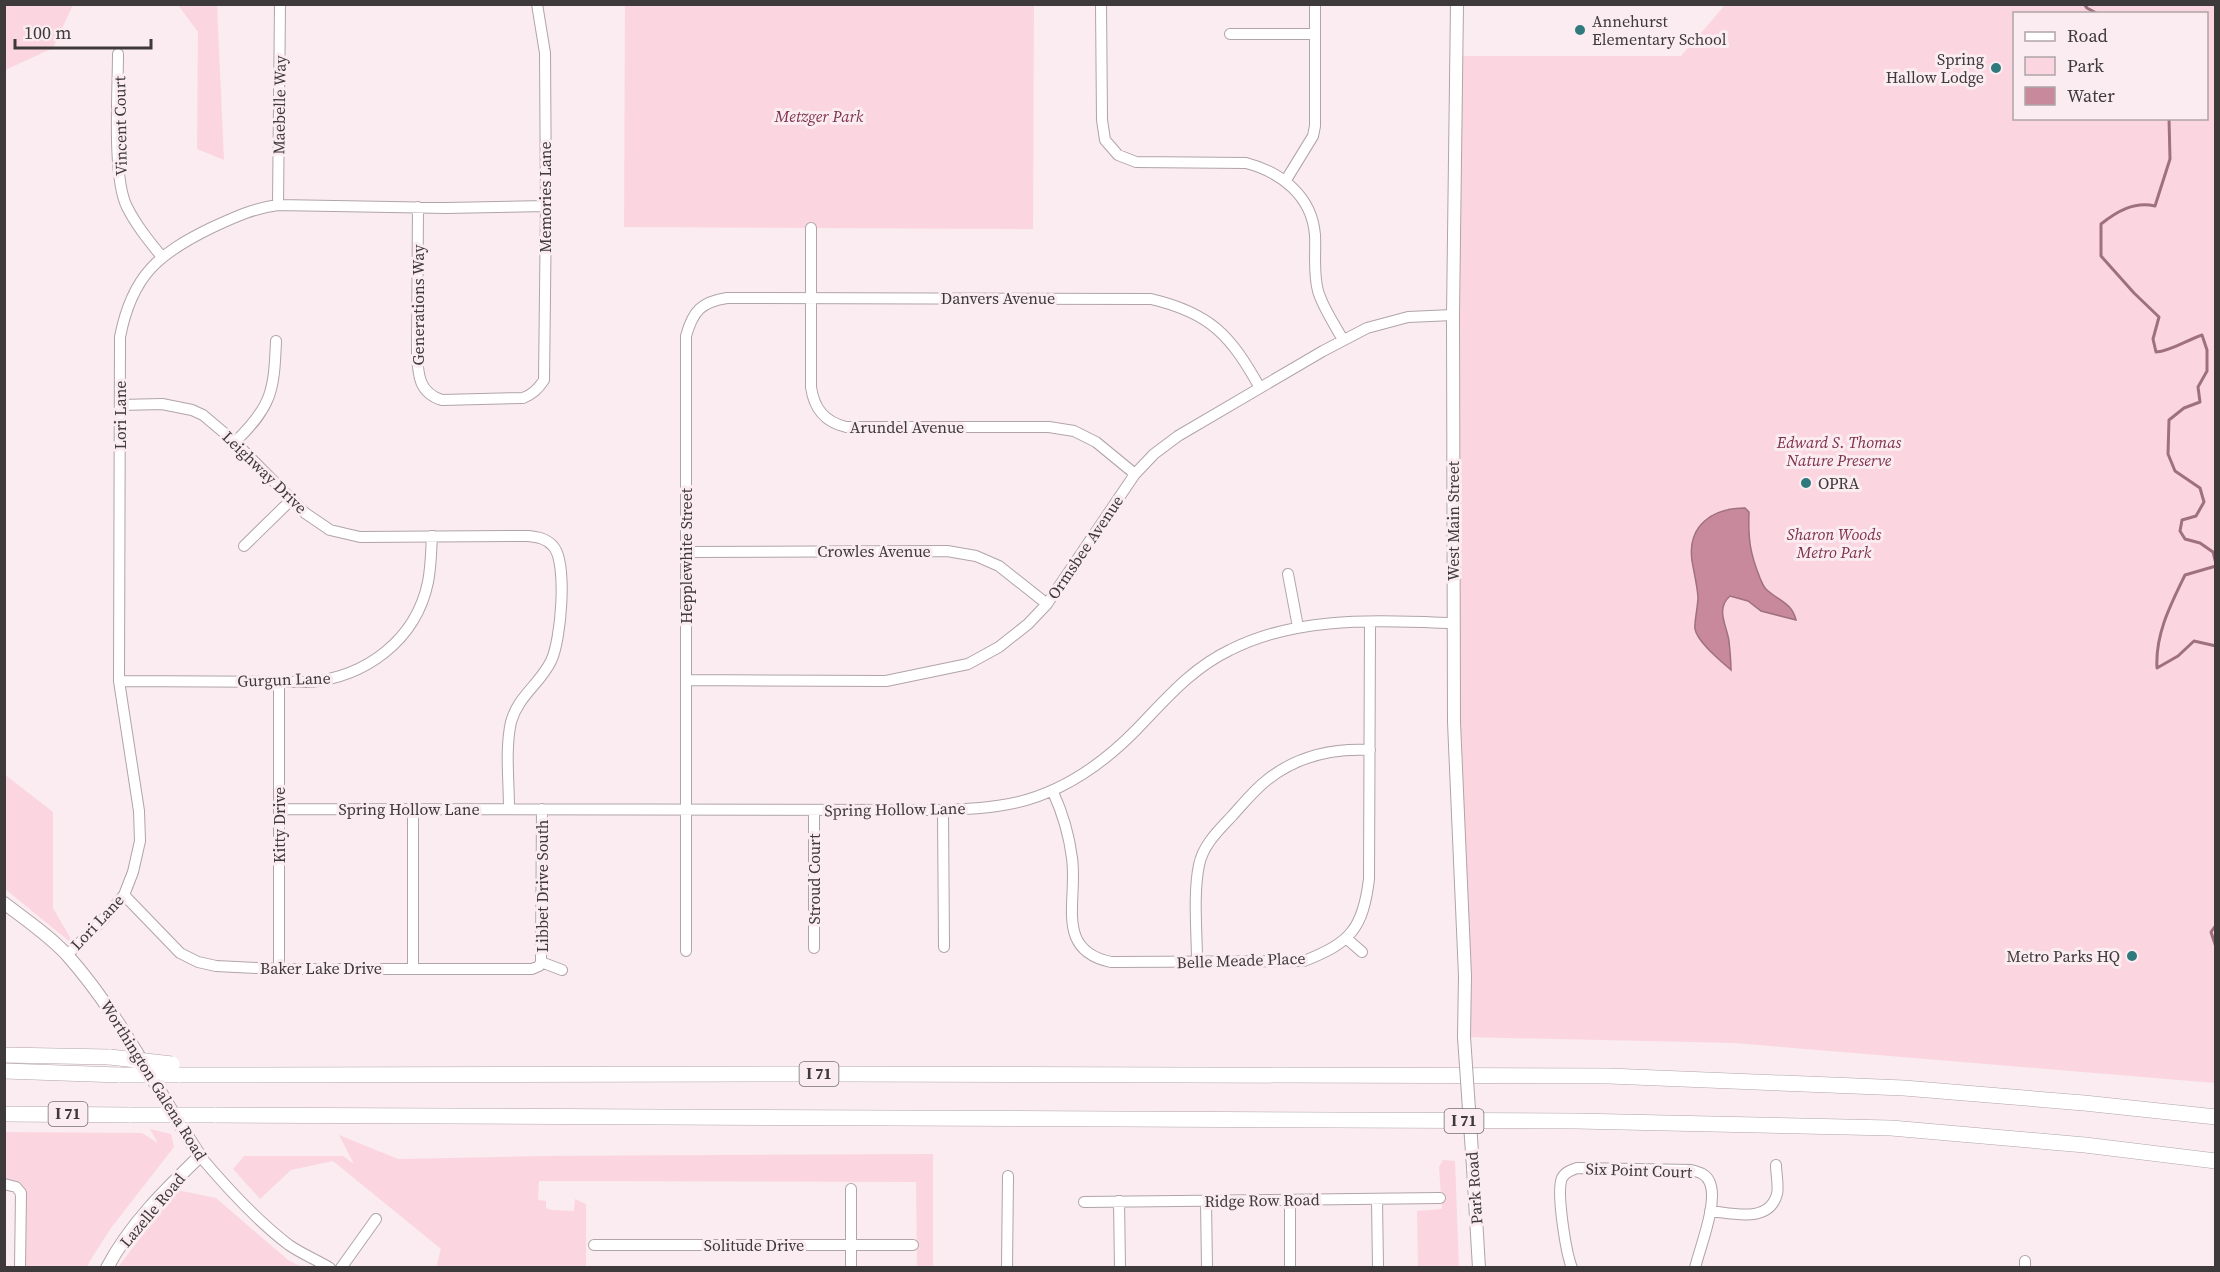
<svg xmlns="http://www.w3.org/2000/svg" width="2220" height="1272" viewBox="0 0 2220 1272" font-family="'Source Serif 4',serif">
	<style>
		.green { fill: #fbd6e0; fill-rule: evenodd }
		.water { fill: #c9899c; stroke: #9f717f; stroke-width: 1.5 }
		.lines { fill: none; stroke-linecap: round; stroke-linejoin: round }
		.stream { stroke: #9f717f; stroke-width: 3 }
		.minor-casing { stroke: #b1a4a7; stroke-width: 12 }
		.major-casing { stroke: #b1a4a7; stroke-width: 14 }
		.highway-casing { stroke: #b1a4a7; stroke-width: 16 }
		.minor { stroke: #fff; stroke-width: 10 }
		.major { stroke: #fff; stroke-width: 12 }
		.highway { stroke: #fff; stroke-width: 15 }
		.major-bridge-casing { stroke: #b1a4a7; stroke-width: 14; stroke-linecap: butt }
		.highway-bridge-casing { stroke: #b1a4a7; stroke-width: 16; stroke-linecap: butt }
		.major-bridge { stroke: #fff; stroke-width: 12 }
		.highway-bridge { stroke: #fff; stroke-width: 15 }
		.poi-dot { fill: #307a7d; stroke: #faecf0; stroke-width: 2 }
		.labels { text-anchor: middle; stroke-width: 6; stroke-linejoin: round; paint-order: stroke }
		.shield { fill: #faecf0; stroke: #766f71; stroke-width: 1.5 }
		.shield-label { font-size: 15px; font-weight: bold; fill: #3e393a }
		.poi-label { font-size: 16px; fill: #3e393a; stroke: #faecf0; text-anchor: start }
		.street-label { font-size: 16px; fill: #3e393a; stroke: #faecf0 }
		.park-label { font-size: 16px; font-style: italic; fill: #7e314d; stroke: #faecf0 }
	</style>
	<rect width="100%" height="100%" fill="#faecf0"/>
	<path class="green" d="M4,5L5,4L73,5L53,48L5,70Z
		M178,5H217L224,160L197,149L198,32Z
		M625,5H1034L1033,229L624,227Z
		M1725,5H2215V1083L1734,1043L1464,1037L1457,819V56H1681ZM2014,14H2206V118H2014Z
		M4,774L53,812V908L75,946L5,889Z
		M150,1129L171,1134L174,1147L111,1228L91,1259L87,1267H26V1201L5,1180L4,1132L142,1133L158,1143Z
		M339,1135L398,1159L540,1156L933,1154V1267H917L916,1182L539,1181L538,1200L546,1201V1208L552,1210L574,1211L575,1199L586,1204V1267L436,1268L441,1249L333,1161L291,1170L260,1199L233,1169L244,1156H343L354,1164Z
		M1443,1160L1455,1161L1459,1267H1418L1417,1211L1442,1209L1439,1167Z
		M177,1190L216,1198L288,1260L302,1267H118Z"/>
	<path class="water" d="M1745,508L1749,512C1748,539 1750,553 1760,578C1762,582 1763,587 1767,590C1779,601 1792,603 1796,620L1761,611L1748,601L1730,596C1715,609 1727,626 1729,641C1730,651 1731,661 1731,670C1722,662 1697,642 1695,629C1694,623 1698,606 1698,597C1697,584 1694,573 1692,561C1687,525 1713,508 1745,508Z"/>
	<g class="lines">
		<path class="stream" d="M2084,4L2087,8L2098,14
			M2169,118L2170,159L2155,206C2134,201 2116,212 2101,224V256L2134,293L2159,317L2153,339L2156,352C2171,351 2187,340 2202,335L2207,350V371L2198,387L2200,402L2184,408L2169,420L2168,454L2175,471L2200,488L2204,502L2196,516L2182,520L2180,531L2185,539L2200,543L2213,552L2216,564
			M2216,566L2185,575C2171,604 2155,634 2157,668L2178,656L2194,641L2216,646
			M2216,925L2211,932L2216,947"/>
		<g class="minor-casing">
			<path id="minor" d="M1101,4L1102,120L1105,140L1118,155L1136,162L1246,163C1281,172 1312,196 1315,235C1316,253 1313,273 1318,291C1323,308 1335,325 1343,340
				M1230,34H1315
				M118,54C118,91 112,177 127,207C136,225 149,241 162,257
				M1286,180L1313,136L1315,126V4
				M278,205L280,4
				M418,207L417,354C418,375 419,393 442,400L523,398C533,394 538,389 544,380L546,206L545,53L537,4
				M811,228V387C814,409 825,422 846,427H1049L1074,431L1096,442L1135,474
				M120,405L162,404L192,410L203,415L235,442L305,513L330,530L360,537L528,536C537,537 546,538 553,546C568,562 561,641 551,661C540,684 518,696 511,722C505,749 509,781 509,809
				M235,442C272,406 274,391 276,341
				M244,546L291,500
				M686,552L947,551L976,556L999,566L1047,604
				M1288,574L1298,627
				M686,680L886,681L968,664L999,647L1028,624L1047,604L1135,474L1154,454L1178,436L1323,351L1367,328L1408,317L1453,315
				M119,681L309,682C366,677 416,640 428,582C431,567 431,552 432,536
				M279,681V969
				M1053,792C1063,814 1069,834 1072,858C1078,901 1054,950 1111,962L1304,961C1350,943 1363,929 1369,879L1370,622
				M280,809L943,810C961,809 979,809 997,806C1053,799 1099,768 1137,729C1166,699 1192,668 1230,650C1299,615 1378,621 1453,623
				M943,810L944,947
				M124,895L180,953L198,962L216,966L279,969H532L539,966L541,962
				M1346,938L1362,952
				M814,948V810
				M686,951V336C693,311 701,302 727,298L1151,299C1211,313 1231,336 1260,388
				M67,955L102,921L124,895L133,872L140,841L139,811L119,681L120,337C132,275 159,253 213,227C235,217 254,208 278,205L446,208L546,206
				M541,962L542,809
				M541,962L562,970
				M1197,962C1197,932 1193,894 1199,865C1203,845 1218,831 1232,816C1243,804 1254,790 1267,780C1297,756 1332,748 1370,750
				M413,968V809
				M200,1156C227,1188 256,1220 289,1245C302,1254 317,1260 330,1268
				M4,1184L16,1187L21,1193L20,1268
				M1377,1199L1378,1268
				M1290,1200V1268
				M1119,1201L1120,1268
				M1206,1201L1207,1268
				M1084,1202L1440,1198
				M1710,1211C1732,1213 1769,1224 1777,1194C1779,1186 1776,1174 1776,1165
				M594,1245H913
				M2025,1261V1268
				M341,1268L376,1219
				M851,1268V1189
				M1007,1268L1008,1176
				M1572,1268C1566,1253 1556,1192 1562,1178C1565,1172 1571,1170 1577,1168L1691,1170C1699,1172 1707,1174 1710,1183C1718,1203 1700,1247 1695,1268"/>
		</g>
		<g class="major-casing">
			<path id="major" d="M1457,4L1453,315L1454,722L1465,976L1464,1037
				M4,903C26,920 50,936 68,956C122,1017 156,1090 200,1156C165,1190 130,1224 107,1268
				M1473,1167L1479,1268"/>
		</g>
		<g class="highway-casing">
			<path id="highway" d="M4,1055L110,1057
				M4,1071L120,1075
				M178,1075L835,1074L1609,1076L1904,1088L2084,1103L2216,1117
				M4,1114L131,1115
				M214,1115L1576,1121L1891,1128L2085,1145L2216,1161"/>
		</g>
		<use href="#minor" class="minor"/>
		<use href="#major" class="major"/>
		<use href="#highway" class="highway"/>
		<g class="major-bridge-casing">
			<path id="major-bridge" d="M1464,1037L1473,1167"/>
		</g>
		<g class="highway-bridge-casing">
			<path id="highway-bridge" d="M110,1057L172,1064
				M120,1075H178
				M131,1115H214"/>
		</g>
		<use href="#major-bridge" class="major-bridge"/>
		<use href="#highway-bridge" class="highway-bridge"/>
	</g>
	<g class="poi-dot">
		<circle cx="1580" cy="30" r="6"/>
		<circle cx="1996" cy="68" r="6"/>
		<circle cx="1806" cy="483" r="6"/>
		<circle cx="2132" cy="956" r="6"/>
	</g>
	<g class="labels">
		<g class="shield">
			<rect x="799.5" y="1062" width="39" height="24" rx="4.5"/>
			<rect x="48.5" y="1102" width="39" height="24" rx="4.5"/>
			<rect x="1444.5" y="1109" width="39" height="24" rx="4.5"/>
		</g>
		<g class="shield-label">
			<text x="819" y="1079">I 71</text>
			<text x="68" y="1119">I 71</text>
			<text x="1464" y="1126">I 71</text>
		</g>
		<g class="poi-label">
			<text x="1592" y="27">Annehurst<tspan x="1592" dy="18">Elementary School</tspan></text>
			<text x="1984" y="65" text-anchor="end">Spring<tspan x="1984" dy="18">Hallow Lodge</tspan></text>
			<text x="1818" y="489">OPRA</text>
			<text x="2120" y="962" text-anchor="end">Metro Parks HQ</text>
		</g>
		<g class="street-label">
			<text transform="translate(279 105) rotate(-89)" y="6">Maebelle Way</text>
			<text transform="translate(120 126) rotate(-91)" y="6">Vincent Court</text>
			<text transform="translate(545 197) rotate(-90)" y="6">Memories Lane</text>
			<text x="998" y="304">Danvers Avenue</text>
			<text transform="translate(418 305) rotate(-90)" y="6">Generations Way</text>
			<text transform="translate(120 415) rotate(-90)" y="6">Lori Lane</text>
			<text x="907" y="433">Arundel Avenue</text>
			<text transform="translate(265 472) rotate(44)" y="6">Leighway Drive</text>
			<text transform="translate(1453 521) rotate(-90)" y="6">West Main Street</text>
			<text transform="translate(1085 547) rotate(-56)" y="6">Ormsbee Avenue</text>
			<text x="874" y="557">Crowles Avenue</text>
			<text transform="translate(686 556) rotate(-90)" y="6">Hepplewhite Street</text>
			<text transform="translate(284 679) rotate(-2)" y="6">Gurgun Lane</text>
			<text x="409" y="815">Spring Hollow Lane</text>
			<text transform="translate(895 809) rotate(-1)" y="6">Spring Hollow Lane</text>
			<text transform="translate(279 825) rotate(-90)" y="6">Kitty Drive</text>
			<text transform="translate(814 879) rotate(-90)" y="6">Stroud Court</text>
			<text transform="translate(542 886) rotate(-90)" y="6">Libbet Drive South</text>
			<text transform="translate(97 922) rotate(-47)" y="6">Lori Lane</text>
			<text transform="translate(1241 960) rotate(-2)" y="6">Belle Meade Place</text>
			<text x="321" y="974">Baker Lake Drive</text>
			<text transform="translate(154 1080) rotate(58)" y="6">Worthington Galena Road</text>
			<text transform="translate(1639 1170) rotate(2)" y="6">Six Point Court</text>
			<text transform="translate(1474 1188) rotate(-94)" y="6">Park Road</text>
			<text transform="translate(1262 1200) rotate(-1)" y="6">Ridge Row Road</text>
			<text transform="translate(152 1210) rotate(-50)" y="6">Lazelle Road</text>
			<text x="754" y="1251">Solitude Drive</text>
		</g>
		<g class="park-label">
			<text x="819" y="122">Metzger Park</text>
			<text x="1839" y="448">Edward S. Thomas<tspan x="1839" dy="18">Nature Preserve</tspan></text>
			<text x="1834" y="540">Sharon Woods<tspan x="1834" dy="18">Metro Park</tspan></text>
		</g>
	</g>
	<rect width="2220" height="1272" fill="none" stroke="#3e393a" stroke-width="12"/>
	<rect x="2013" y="12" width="195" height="108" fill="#faecf0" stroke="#afa4a7" stroke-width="1.5"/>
	<rect x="2025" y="32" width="30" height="9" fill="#ffffff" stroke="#afa4a7" stroke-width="1.5"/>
	<text x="2067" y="42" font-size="18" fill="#3e393a">Road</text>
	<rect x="2025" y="57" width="30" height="18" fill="#fbd6e0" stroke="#afa4a7" stroke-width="1.5"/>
	<text x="2067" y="72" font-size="18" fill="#3e393a">Park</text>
	<rect x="2025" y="87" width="30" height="18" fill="#c9899c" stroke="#afa4a7" stroke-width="1.5"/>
	<text x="2067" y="102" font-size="18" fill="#3e393a">Water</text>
	<path d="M15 39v9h136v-9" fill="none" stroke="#3e393a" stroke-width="3"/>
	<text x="24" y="39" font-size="18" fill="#3e393a" stroke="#faecf0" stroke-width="4.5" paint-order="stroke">100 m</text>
</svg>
